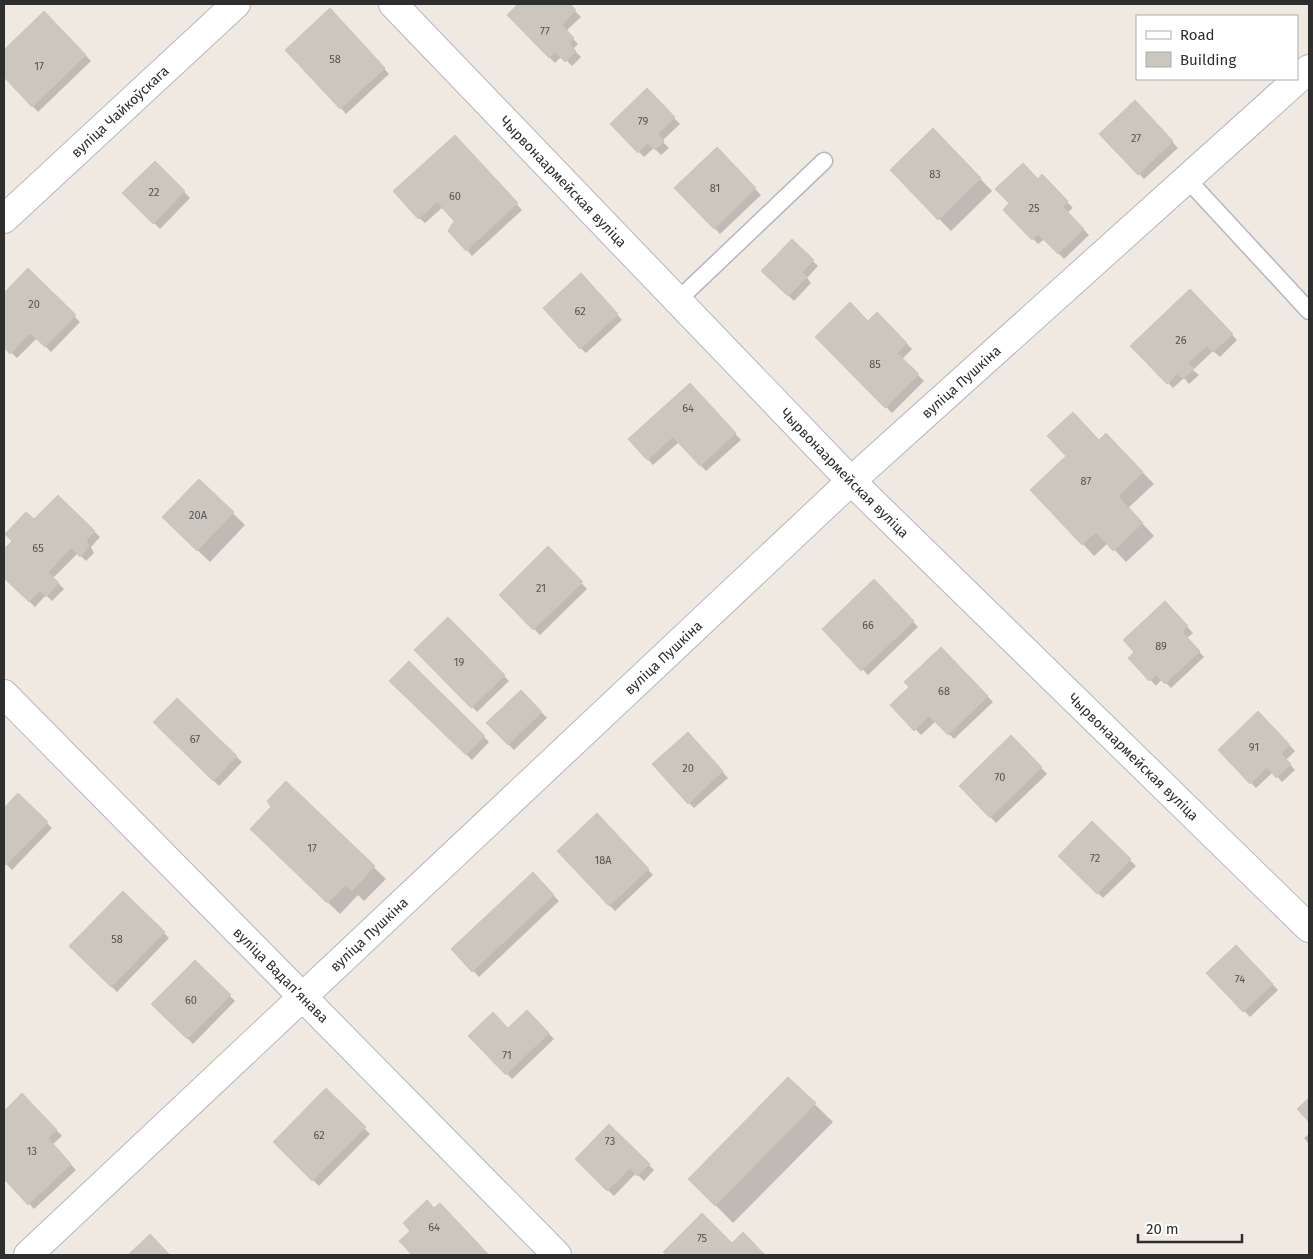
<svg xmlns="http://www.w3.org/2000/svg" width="1313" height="1259" viewBox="0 0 1313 1259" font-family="'Fira Sans',sans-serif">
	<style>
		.shadow { fill: #0003 }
		.building { fill: #cbc7bf; stroke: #cbc5ba }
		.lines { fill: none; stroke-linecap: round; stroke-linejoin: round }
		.lane-casing { stroke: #b4b7c1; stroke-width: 19 }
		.street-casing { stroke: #b4b7c1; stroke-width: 30 }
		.secondary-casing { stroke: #b4b7c1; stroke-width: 30 }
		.lane { stroke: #fff; stroke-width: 16 }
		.street { stroke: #fff; stroke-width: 28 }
		.secondary { stroke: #fff; stroke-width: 28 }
		.labels { text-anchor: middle; stroke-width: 4.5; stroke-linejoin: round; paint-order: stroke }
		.number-label { font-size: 11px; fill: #555452 }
		.street-label { font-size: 14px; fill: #2e2e2e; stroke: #fff }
	</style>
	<rect width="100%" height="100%" fill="#efe9e1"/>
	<path class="shadow" d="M520,4H568L581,17L566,31L578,44L573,49L581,57L572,66L562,56L555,63L508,15Z
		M44,13L91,61L38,112L4,76V51Z
		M335,16L389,74L346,114L341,108Z
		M647,90L680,124L662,141L669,148L661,155L654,148L644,157L612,124Z
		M1140,107L1178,148L1144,179L1101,134Z
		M933,130L992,191L951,231L891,170Z
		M461,142L522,210L472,256L467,250L455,221L443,207L425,223L419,218Z
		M717,149L761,195L720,234L676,188Z
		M155,162L190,198L160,229L124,193Z
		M1042,176L1073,208L1067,213L1089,235L1064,259L1045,239L1038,244L1033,239L1038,180Z
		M792,240L818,266L807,278L811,283L794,301L763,271Z
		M28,270L80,322L51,352L37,338L17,358L4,346V330L7,327L4,324V295Z
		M587,281L622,320L586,353L581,348Z
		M1190,291L1237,340L1220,357L1213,351L1193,370L1199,375L1189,384L1184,378L1173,388L1132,346Z
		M877,314L912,349L902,359L924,381L892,413L816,337L868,322Z
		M695,390L741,440L706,471L679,442L653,465L630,440Z
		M1118,447L1154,484L1128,508L1154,536L1126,562L1108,543L1094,556L1083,544Z
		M199,480L245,525L210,562L175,529Z
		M58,496L100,537L91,547L94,553L86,561L78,553L53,578L64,589L52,601L46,595L35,607L4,577V550Z
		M548,548L587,589L540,635L501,595Z
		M874,581L918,627L868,675L824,629Z
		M1165,603L1193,633L1187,638L1204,657L1171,688L1162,679L1156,686L1130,658L1136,652Z
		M448,619L509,681L477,712L416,650Z
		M941,649L993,702L954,739L936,721L921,735L892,705L910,687Z
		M409,663L489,742L472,760L391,681Z
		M521,691L547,718L514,750L488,723Z
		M177,699L242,762L219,786L155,722Z
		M1258,713L1295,751L1286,760L1295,770L1282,782L1273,772L1256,788L1220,750Z
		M1011,737L1047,774L996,823L961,786Z
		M693,739L728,778L694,808L689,803Z
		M286,783L386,879L364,901L358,895L340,914L263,841L273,807Z
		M18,795L52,828L12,870L4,862V810Z
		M597,815L653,875L615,911L559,851Z
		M1092,823L1136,866L1103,898L1060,856Z
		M533,874L559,901L479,977L453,949Z
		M123,892L169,938L117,992L71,946Z
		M1236,947L1278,990L1250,1017L1208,973Z
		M195,962L235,1001L193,1044L153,1004Z
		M527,1011L554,1039L512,1079L470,1036L508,1030Z
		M789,1079L833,1122L733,1223L690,1179Z
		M326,1090L370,1134L319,1186L275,1142Z
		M22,1095L62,1136L52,1145L76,1170L34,1209L4,1177V1113Z
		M609,1125L654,1170L644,1181L636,1173L614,1196L576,1159Z
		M1309,1134V1144L1304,1138Z
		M440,1205L488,1255H414L401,1241Z
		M743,1234L764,1255H669L665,1252L732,1245Z"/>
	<path class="building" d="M518,4H570L576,10L562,25L574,38L569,43L576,51L565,62L555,52L549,58L507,15Z
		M330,8L385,68L340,109L285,50Z
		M44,11L86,55L32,107L4,77V50Z
		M647,88L675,117L658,134L664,141L655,150L648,143L638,153L610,124Z
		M1135,100L1173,141L1138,175L1099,134Z
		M933,128L981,178L938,220L890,170Z
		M455,135L518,203L466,251L448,231L454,221L437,202L418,219L393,191Z
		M717,147L756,188L714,229L674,188Z
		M155,161L185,191L153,224L122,193Z
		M1023,163L1038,179L1042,174L1068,201L1063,207L1084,229L1058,254L1038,234L1032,240L1003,210L1009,203L995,189Z
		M792,239L814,260L802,272L807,277L788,296L761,271Z
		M28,268L76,315L45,347L30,333L10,354L4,347V293Z
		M581,273L618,314L580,349L543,308Z
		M1190,289L1233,334L1213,352L1207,346L1188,363L1194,369L1183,379L1177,374L1167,384L1130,346Z
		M850,302L868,321L877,312L907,343L897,353L919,374L885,408L815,337Z
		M690,383L736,433L700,466L673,437L647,460L628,439Z
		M1073,412L1099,440L1106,433L1143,472L1118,496L1143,523L1113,551L1096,532L1082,545L1030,490L1066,456L1047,436Z
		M199,479L234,512L197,551L162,517Z
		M58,495L95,531L86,541L89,546L80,557L71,548L48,572L59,583L46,597L40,591L29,602L4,578V549L12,541L5,534L26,512L34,519Z
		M548,546L583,582L533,630L499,595Z
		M874,579L914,621L861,671L822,629Z
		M1165,601L1188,626L1182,632L1200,651L1165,684L1156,675L1149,681L1128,658L1134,652L1123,640Z
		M448,617L505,675L471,708L414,650Z
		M941,647L988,696L948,735L929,716L914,731L890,705L909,687L904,682Z
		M409,661L485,736L466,755L389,681Z
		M521,690L542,712L508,745L486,723Z
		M177,698L237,756L213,781L153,722Z
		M1258,711L1290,745L1281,754L1291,764L1276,778L1267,767L1250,784L1218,750Z
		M688,732L723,771L688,804L652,764Z
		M1011,735L1042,767L990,818L959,786Z
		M286,781L375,866L352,891L345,885L327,903L250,829L271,807L267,801Z
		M18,793L48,822L5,865L4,808Z
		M597,813L649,869L609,906L557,851Z
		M1092,821L1131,859L1097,894L1058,856Z
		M533,872L554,895L472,972L451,949Z
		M123,891L165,932L111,987L69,946Z
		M1236,945L1273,984L1243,1012L1206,973Z
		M195,960L231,995L187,1039L151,1004Z
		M527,1010L549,1033L506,1075L468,1036L493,1012L508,1028Z
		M788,1077L816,1103L715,1206L688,1179Z
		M326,1088L366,1127L312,1181L273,1142Z
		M22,1093L57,1130L48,1138L71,1164L28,1205L4,1179V1111Z
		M1309,1098V1122L1297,1109Z
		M609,1124L650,1164L637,1176L630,1168L607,1191L575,1159Z
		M427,1200L434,1208L440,1203L489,1255H412L399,1241L410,1231L403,1223Z
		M702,1213L732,1243L743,1232L765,1255H667L663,1252Z
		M150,1234L170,1255H128Z"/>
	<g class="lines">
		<g class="lane-casing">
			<path id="lane" d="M1187,179L1309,311
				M678,300L824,161"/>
		</g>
		<g class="street-casing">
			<g id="street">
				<path id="s1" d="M4,219L236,4"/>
				<path id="s2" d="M28,1255L851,481L1309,69"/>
			</g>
		</g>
		<g class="secondary-casing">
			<g id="secondary">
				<path id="s3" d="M393,4L851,481L1309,928"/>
				<path d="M4,694L557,1255"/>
			</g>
		</g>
		<use href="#lane" class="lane"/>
		<use href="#street" class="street"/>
		<use href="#secondary" class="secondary"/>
	</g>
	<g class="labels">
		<g class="number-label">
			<text x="545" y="35">77</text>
			<text x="335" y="63">58</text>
			<text x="39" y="70">17</text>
			<text x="643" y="125">79</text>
			<text x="1136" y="142">27</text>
			<text x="935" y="178">83</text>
			<text x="715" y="192">81</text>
			<text x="154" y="196">22</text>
			<text x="455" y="200">60</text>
			<text x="1034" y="212">25</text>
			<text x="34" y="308">20</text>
			<text x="580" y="315">62</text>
			<text x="1181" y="344">26</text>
			<text x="875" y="368">85</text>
			<text x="688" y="412">64</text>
			<text x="1086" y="485">87</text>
			<text x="198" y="519">20А</text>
			<text x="38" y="552">65</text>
			<text x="541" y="592">21</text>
			<text x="868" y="629">66</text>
			<text x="1161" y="650">89</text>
			<text x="459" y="666">19</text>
			<text x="944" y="695">68</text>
			<text x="195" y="743">67</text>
			<text x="1254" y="751">91</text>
			<text x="688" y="772">20</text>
			<text x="1000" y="781">70</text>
			<text x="312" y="852">17</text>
			<text x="1095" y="862">72</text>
			<text x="603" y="864">18А</text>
			<text x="117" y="943">58</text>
			<text x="1240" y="983">74</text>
			<text x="191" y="1004">60</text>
			<text x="507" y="1059">71</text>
			<text x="319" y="1139">62</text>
			<text x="610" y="1145">73</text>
			<text x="32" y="1155">13</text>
			<text x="434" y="1231">64</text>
			<text x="702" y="1242">75</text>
		</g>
		<g class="street-label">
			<text dy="5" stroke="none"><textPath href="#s1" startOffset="158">вуліца Чайкоўскага</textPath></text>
			<text dy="5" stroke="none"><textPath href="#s3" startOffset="246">Чырвонаармейская вуліца</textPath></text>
			<text dy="5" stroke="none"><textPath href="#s2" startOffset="1278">вуліца Пушкіна</textPath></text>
			<text dy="5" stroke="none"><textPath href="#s3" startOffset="651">Чырвонаармейская вуліца</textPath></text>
			<text dy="5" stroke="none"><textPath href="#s2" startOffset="872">вуліца Пушкіна</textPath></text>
			<text dy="5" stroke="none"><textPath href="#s3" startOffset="1056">Чырвонаармейская вуліца</textPath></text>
			<text dy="5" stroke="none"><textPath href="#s2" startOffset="468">вуліца Пушкіна</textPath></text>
			<text transform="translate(281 975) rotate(45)" y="5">вуліца Вадапʼянава</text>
		</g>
	</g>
	<rect width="1313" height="1259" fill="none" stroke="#2e2e2e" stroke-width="10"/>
	<rect x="1136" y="15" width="162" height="65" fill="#ffffff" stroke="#ababab"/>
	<rect x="1146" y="31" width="25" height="8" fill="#ffffff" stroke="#ababab"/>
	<text x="1180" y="40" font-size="15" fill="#2e2e2e">Road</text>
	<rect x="1146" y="52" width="25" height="15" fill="#cbc7bf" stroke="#ababab"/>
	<text x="1180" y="65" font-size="15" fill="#2e2e2e">Building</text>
	<path d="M1138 1234v8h104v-8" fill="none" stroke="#2e2e2e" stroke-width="2.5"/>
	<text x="1146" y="1234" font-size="15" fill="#2e2e2e" stroke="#ffffff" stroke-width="4" paint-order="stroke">20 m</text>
</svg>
